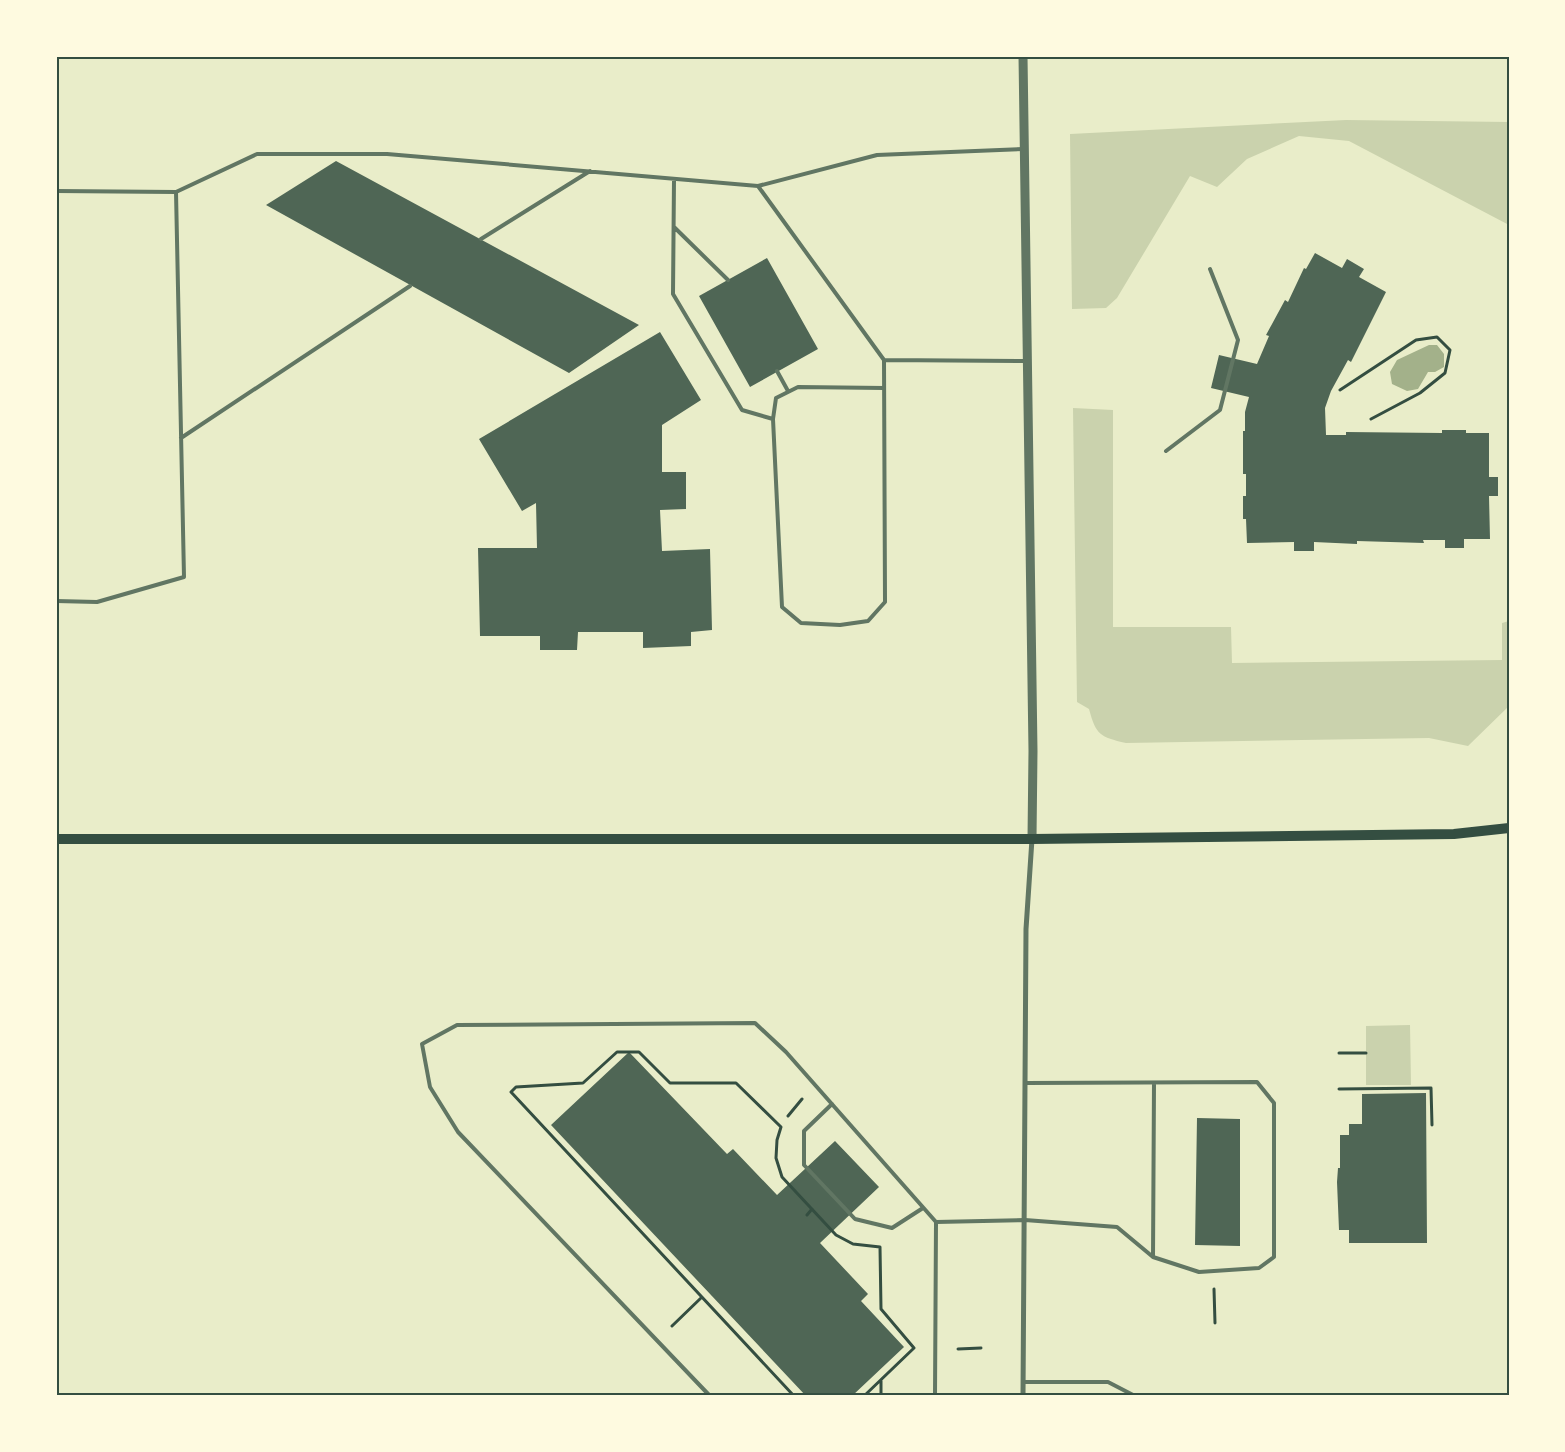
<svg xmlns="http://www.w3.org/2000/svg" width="1565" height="1452" viewBox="0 0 1565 1452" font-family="'Source Sans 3',sans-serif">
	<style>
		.green { fill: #cad2ad }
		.water { fill: #a3b18a }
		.building { fill: #4f6655 }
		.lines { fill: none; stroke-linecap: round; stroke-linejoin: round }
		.path { stroke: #344e41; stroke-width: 3 }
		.service { stroke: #617663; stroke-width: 4 }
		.minor { stroke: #617663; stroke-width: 5 }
		.tertiary { stroke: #617663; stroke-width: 9 }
		.secondary { stroke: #344e41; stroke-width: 10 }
		.neatline { fill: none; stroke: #344e41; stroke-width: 2 }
	</style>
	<rect width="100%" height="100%" fill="#e9edc9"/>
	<path class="green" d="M1346,120L1509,122V225L1349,141L1299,136L1247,159L1217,187L1190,176L1117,298L1106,308L1072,309L1070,134Z
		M1073,408L1113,410V627H1231L1232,663L1502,660V623L1509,621V706L1468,746L1429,738L1126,743C1100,737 1096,735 1089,709L1077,702Z
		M1410,1025L1411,1085H1366V1026Z"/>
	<path class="water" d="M1429,345H1437L1444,354V367L1435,372H1428L1418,389L1407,391L1392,384L1390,372L1397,360Z"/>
	<path class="building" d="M336,161L639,325L569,373L266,205Z
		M1315,253L1342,268L1347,259L1364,269L1359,277L1386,292L1351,362L1348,360L1331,391L1325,408L1326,435H1346V432L1442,433V430H1466V433H1489V477H1498V496H1489L1490,539H1464V548H1445V540H1423L1424,543L1357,541V544L1314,542V551H1294V542L1247,543L1246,519H1243V496H1246V474H1243V431H1245V412L1249,397L1211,388L1219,355L1257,364L1269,336L1266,335L1285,300L1288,302L1304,268L1306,269Z
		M767,258L818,349L750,387L699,296Z
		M660,332L701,400L662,425V472H686V509L660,510L662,551L710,549L712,630L691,632V646L643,648V632H578L577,650H540V636H480L478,548H537L536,503L522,511L479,439Z
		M629,1052L727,1154L733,1149L777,1195L835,1141L879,1187L820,1243L868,1294L861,1301L904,1347L852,1396H806L551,1125Z
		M1426,1093L1427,1243H1349V1230H1339L1337,1182L1338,1168H1340V1135H1349V1124H1362V1094Z
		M1197,1118L1240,1119V1246L1195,1245Z"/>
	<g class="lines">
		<path class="path" d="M1340,390L1416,340L1437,337L1450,350L1445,373L1420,393L1371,419
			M1339,1053H1366
			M1339,1089L1431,1088L1432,1125
			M788,1116L802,1099
			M807,1215L812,1209
			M1214,1289L1215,1323
			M672,1326L702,1297
			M958,1349L981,1348
			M881,1381V1396
			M794,1396L511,1092L516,1087L583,1083L617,1052H639L670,1083H736L781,1127L777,1140L776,1158L782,1177L836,1235L853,1244L880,1247L881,1309L914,1348L864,1396"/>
		<path class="service" d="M674,179L673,294L742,410L773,419
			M758,186L877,155L1024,149
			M56,191L176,192L257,154H387L758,186L884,360L1027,361
			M674,227L728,280
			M481,239L590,171
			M777,371L788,391
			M884,388L798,387L776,398L773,419L782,607L801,623L840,625L868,621L885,602L884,360
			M181,438L410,286
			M1166,451L1220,410L1238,340L1210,269
			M56,601L97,602L184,577L176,192
			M832,1104L804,1131V1165L855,1219L892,1228L923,1208
			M936,1222L1025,1220L1117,1227L1153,1257L1199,1272L1259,1268L1274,1257V1103L1257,1082L1027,1083
			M1153,1257L1154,1083
			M1023,1382H1108L1135,1396
			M710,1396L458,1132L430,1087L422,1044L457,1025L755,1023L786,1052L936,1222L935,1396"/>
		<path class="minor" d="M1023,1396L1026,929L1032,839"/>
		<path class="tertiary" d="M1023,56L1033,751L1032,839"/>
		<path class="secondary" d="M56,839H1032L1454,834L1509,828"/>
	</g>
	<rect width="1565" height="1452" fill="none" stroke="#fefae0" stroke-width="115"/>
	<rect x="58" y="58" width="1450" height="1336" class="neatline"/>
</svg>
